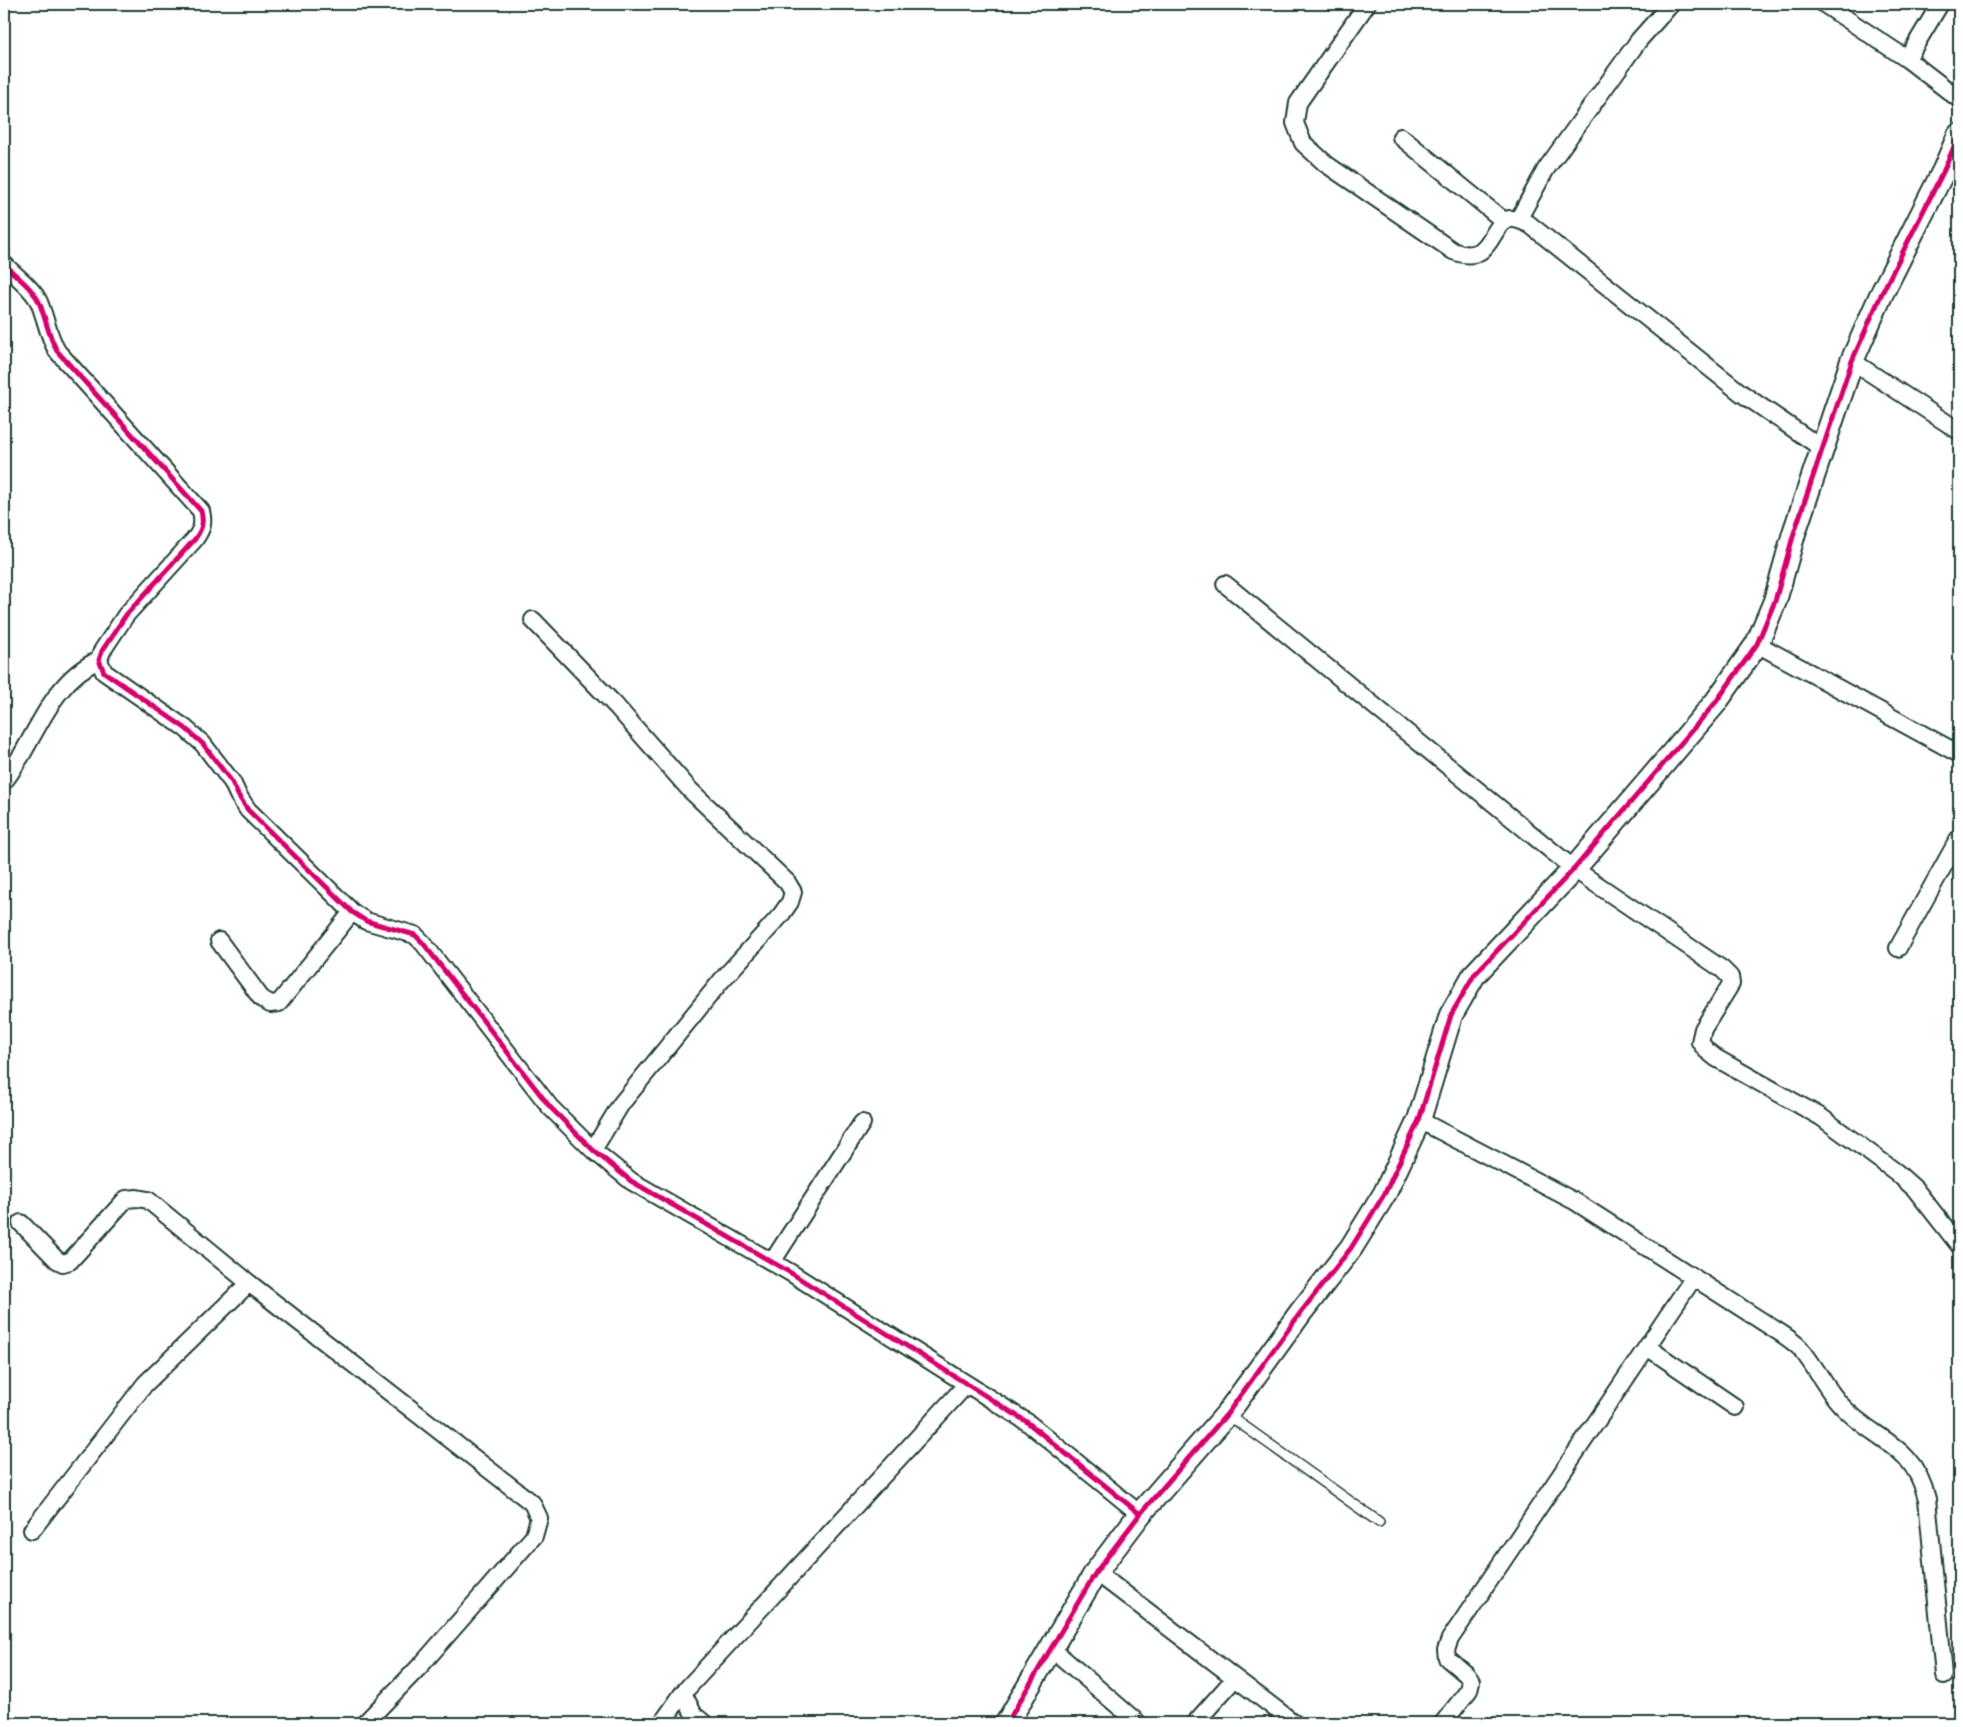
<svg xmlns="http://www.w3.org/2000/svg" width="1963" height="1727" viewBox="0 0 1963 1727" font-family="'Indie Flower',sans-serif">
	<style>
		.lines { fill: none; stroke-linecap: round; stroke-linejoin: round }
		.lane-casing { stroke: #1f3d34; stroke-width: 12 }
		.street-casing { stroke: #1f3d34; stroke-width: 20 }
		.secondary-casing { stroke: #1f3d34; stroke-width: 26 }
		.lane { stroke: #fff; stroke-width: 9 }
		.street { stroke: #fff; stroke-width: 16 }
		.secondary { stroke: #fff; stroke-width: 22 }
		.cycleway-casing { stroke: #fff; stroke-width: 8 }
		.cycleway { stroke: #d6006c; stroke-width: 5 }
	</style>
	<rect width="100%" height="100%" fill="#fff"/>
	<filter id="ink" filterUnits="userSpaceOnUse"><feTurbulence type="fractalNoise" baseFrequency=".02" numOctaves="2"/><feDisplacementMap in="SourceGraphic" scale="10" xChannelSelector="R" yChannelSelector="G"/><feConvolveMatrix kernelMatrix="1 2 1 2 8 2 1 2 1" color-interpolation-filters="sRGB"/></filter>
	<g filter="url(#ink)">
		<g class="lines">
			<g class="lane-casing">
				<path id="lane" d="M1227,1414L1379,1522"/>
			</g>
			<g class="street-casing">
				<path id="street" d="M1367,4L1298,103L1295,123L1303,143L1326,164L1453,251C1494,267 1489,222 1510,219C1516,218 1523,222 1529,224L1741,393L1823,449
					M1824,4L1907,59L1959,99
					M1907,59L1940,4
					M1401,137L1504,221
					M1518,220L1546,169L1639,40L1671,4
					M4,264C15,276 32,287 39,302C46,319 48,335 57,351L201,511C204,523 202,529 195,539L126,615L102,651L99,660L104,672L185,728L203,744L232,782L238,795L248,810L352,912L366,921L415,935L423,943L550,1107L593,1150L631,1181L791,1273L1027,1422L1140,1514
					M1852,361L1959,431
					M1225,584L1574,869L1722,969L1730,977L1731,984L1703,1029L1700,1042L1706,1050L1716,1058L1821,1117L1896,1172L1915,1189L1959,1245
					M533,620L616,706L690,790L787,882L793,892L790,902L781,915L721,981L621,1104L593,1150
					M1757,644L1959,754
					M4,781C11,774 15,764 21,756C42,720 59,677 99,660
					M219,941L261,998L270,1004L279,1003L352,912
					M1898,948L1959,838
					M1419,1120L1576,1202L1782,1334C1788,1338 1795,1343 1800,1348C1815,1365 1825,1388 1841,1405C1875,1442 1913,1442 1927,1499L1944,1675
					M21,1223L57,1260L63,1263L70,1261L126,1199L137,1198L148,1200L249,1283L532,1503L539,1518L534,1536L422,1664L365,1723
					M772,1262L862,1123
					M1647,1347L1735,1407
					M32,1530L145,1384L249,1283
					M1096,1572L1294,1723
					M1051,1648L1138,1723
					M683,1693L694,1715L704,1723
					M662,1723L683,1693L967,1384
					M1195,1723L1235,1678
					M1443,1723L1469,1690L1471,1681L1466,1674L1447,1658L1446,1650L1450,1639L1694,1277"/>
			</g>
			<g class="secondary-casing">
				<path id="secondary" d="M1007,1723L1096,1572L1140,1514L1227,1414L1301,1312L1351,1248L1385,1193L1419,1120L1451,1015L1474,975L1574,869L1716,702L1757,644L1775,601L1794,533L1852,361L1881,295L1944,170L1959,135"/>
			</g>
			<use href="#lane" class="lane"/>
			<use href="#street" class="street"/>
			<use href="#secondary" class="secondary"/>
			<g class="cycleway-casing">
				<path id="cycleway" d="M4,264C15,276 32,287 39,302C46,319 48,335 57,351L201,511C204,523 202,529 195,539L126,615L102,651L99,660L104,672L185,728L203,744L232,782L238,795L248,810L352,912L366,921L415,935L423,943L550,1107L593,1150L631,1181L791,1273L1027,1422L1140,1514
					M1007,1723L1096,1572L1140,1514L1227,1414L1301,1312L1351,1248L1385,1193L1419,1120L1451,1015L1474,975L1574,869L1716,702L1757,644L1775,601L1794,533L1852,361L1881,295L1944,170L1959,135"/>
			</g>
			<use href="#cycleway" class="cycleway"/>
		</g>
	</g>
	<rect width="1963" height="1727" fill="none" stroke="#fff" stroke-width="20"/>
	<rect x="10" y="10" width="1943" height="1707" fill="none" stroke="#1f3d34" stroke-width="2" filter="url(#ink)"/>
</svg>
